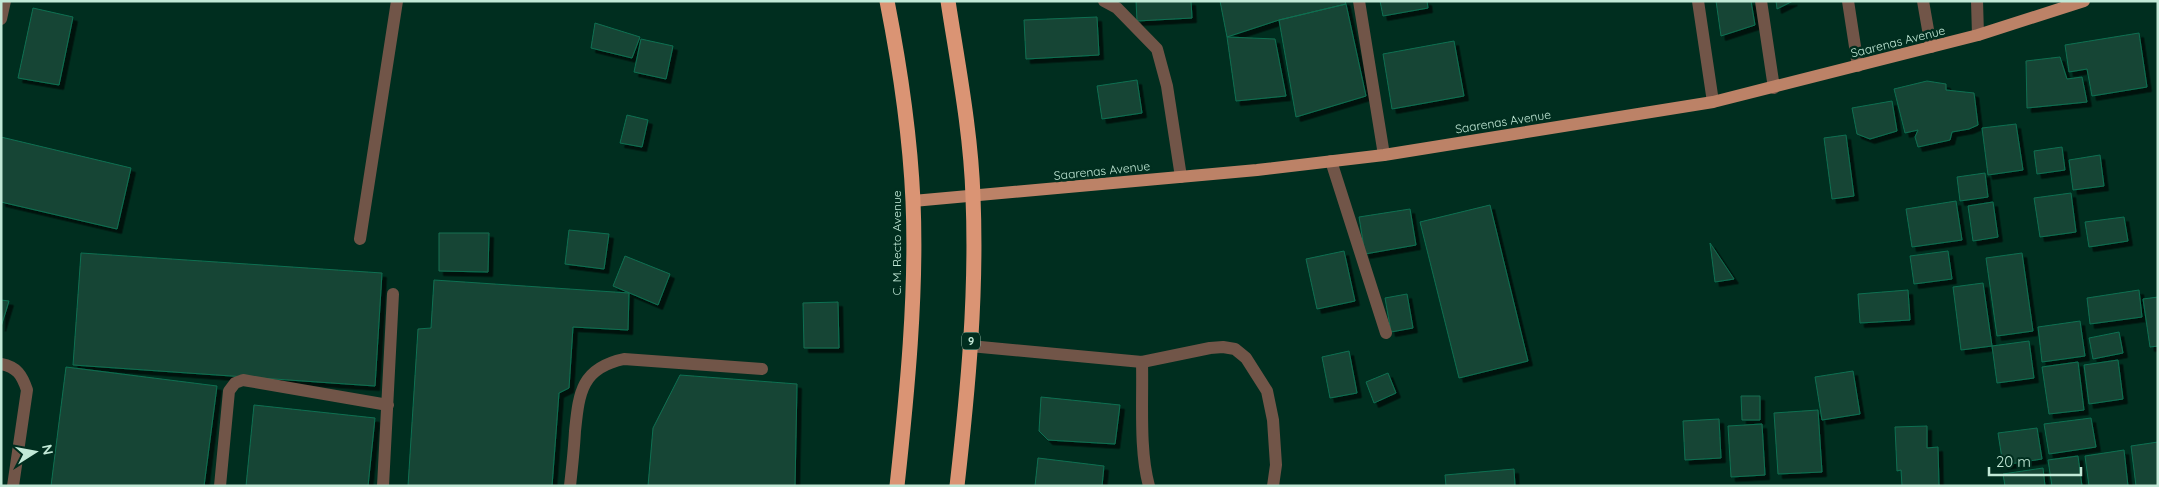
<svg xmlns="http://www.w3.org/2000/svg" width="2159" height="487" viewBox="0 0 2159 487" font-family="Quicksand,sans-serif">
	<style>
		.building { fill: #184534; stroke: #107052; filter: url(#shadow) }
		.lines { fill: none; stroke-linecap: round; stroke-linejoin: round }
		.minor { stroke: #715548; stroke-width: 12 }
		.major { stroke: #bc8267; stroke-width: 12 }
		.highway { stroke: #da9474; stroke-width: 15 }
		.labels { text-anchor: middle; stroke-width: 5; stroke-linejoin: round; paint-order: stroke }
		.shield { fill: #002e1f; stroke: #88b1a0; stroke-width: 1 }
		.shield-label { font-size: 11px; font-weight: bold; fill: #c2e9d7 }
		.street-label { font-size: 12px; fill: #c2e9d7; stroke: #002e1f }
	</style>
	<defs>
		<filter id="shadow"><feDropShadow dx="4.5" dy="4.5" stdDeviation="0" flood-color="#0009"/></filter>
	</defs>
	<rect width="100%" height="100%" fill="#002e1f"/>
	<path class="building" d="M1136,1H1191L1192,18L1137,21Z
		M1220,1H1345L1346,4L1279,20L1227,37Z
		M1380,1H1427L1428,8L1383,16Z
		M1716,1H1751L1755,25L1721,36Z
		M1776,1H1793L1777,9Z
		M1346,4L1366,96L1296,117L1279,20Z
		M33,8L73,17L59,85L18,78Z
		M1097,17L1099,55L1026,59L1024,20Z
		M595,23L640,37L632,58L591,48Z
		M2139,33L2147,87L2092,96L2087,69L2069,72L2065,45Z
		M1227,37L1275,39L1286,96L1236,101Z
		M641,39L673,46L666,79L634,72Z
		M1454,41L1464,96L1392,109L1383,54Z
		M2060,57L2067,79L2082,77L2087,102L2027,108L2026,61Z
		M1137,80L1142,113L1102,119L1097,86Z
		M1927,81L1946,84V90L1974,93L1978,125L1969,129L1952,132L1950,140L1918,147L1915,137L1918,130L1905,133L1894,89Z
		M1892,101L1897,131L1870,139L1857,134L1852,108Z
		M627,115L648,120L642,147L620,143Z
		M2016,124L2023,170L1988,175L1982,128Z
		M1846,135L1854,196L1832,199L1824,138Z
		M1,137L131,168L117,229L1,202Z
		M2062,147L2065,170L2037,174L2034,151Z
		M2100,155L2104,186L2073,190L2069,160Z
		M1985,173L1988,197L1960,201L1957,177Z
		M2071,193L2076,232L2040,237L2034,198Z
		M1956,201L1962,240L1912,247L1906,209Z
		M1993,202L1998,237L1973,241L1968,206Z
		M1490,205L1528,361L1459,378L1420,222Z
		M1410,209L1416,245L1365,254L1359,217Z
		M2124,217L2128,241L2089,247L2085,222Z
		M569,230L609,234L604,269L565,264Z
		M439,233H489L488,272L439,271Z
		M1710,243L1734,279L1715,282Z
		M1344,251L1355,301L1317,309L1306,259Z
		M1948,251L1952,279L1914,284L1910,256Z
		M81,253L382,273L375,386L73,365Z
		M2022,253L2033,331L1997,336L1986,258Z
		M625,256L670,274L658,305L613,286Z
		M434,280L629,293L628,330L573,327L569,388L559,393L552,486H408L418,329L431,328Z
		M1983,283L1992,346L1961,350L1953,287Z
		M1908,290L1910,320L1860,323L1858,294Z
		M2139,290L2142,317L2090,324L2087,298Z
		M1407,294L1413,328L1391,332L1385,298Z
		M2158,297V346L2150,347L2143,299Z
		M1,300L9,301L1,327Z
		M838,302L839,348H804L803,303Z
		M2080,321L2085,356L2042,362L2038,327Z
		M2119,332L2123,353L2093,359L2089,338Z
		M2029,341L2034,378L1997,383L1992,346Z
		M1349,351L1357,393L1330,398L1322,357Z
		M2118,360L2123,399L2089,404L2084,365Z
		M2078,362L2084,410L2049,414L2042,367Z
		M66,367L217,386L204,486H51Z
		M1853,371L1860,414L1822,420L1815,377Z
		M1388,373L1396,393L1374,403L1366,382Z
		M680,375L797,384L795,486H648L653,428Z
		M1741,396H1760V420H1742Z
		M1041,397L1120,405L1115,444L1048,440L1039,431Z
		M254,405L375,418L368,486H246Z
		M1818,410L1822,472L1778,474L1774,413Z
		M2091,418L2096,447L2049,454L2044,424Z
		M1719,419L1721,458L1685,460L1683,421Z
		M1762,424L1765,475L1731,477L1728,426Z
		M1927,426V448L1938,447L1939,486H1902L1901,470L1897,471L1895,427Z
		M2037,428L2042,459L2003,465L1998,433Z
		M2158,442V486H2136L2131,446Z
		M2124,450L2128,486H2089L2085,456Z
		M2078,456L2082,486H2052L2048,460Z
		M1038,458L1104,466L1102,486H1035Z
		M2043,468L2045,486H2005L2003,474Z
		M1514,469L1515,486H1446L1445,475Z"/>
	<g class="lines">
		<path class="minor" d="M1104,1L1117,8L1157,49L1167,86L1181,177
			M1359,1L1384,155
			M1698,1L1713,102
			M1761,1L1774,88
			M1848,1L1858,66
			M1923,1L1931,47
			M1977,1L1978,35
			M1,19L5,1
			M1331,161L1386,333
			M360,239L397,1
			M970,346L1142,362L1210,348L1223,347L1235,349L1246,358L1267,391L1273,420L1276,465L1273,486
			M1142,362C1143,400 1139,450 1149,486
			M1,364C17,367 22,375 27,390L13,486
			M220,486L229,391L235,383L243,380L388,405
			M383,486L393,294
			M570,486C572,468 574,450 575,431C579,393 581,368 624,359L762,369"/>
		<path class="major" d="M913,201L1257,170L1384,155L1713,102L1978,35L2084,1"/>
		<path class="highway" d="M887,1C900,67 910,134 913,201C917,293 907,394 897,486
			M948,1C958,66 971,132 973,197C977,294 968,390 957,486"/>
	</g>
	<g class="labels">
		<rect class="shield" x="962" y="332.5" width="18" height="17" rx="4"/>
		<g class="shield-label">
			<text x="971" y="345">9</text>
		</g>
		<g class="street-label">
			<text transform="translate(1898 42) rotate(-14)" y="4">Saarenas Avenue</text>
			<text transform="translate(1503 122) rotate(-9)" y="4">Saarenas Avenue</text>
			<text transform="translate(1102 171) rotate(-6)" y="4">Saarenas Avenue</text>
			<text transform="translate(897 243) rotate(-90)" y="4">C. M. Recto Avenue</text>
		</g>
	</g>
	<rect width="2159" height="487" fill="none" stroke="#c2e9d7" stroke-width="5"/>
	<g transform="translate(35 452) rotate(79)" stroke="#002e1f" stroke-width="4" paint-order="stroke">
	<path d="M0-4L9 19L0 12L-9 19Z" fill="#c2e9d7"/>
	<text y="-8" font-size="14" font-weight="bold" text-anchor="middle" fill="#c2e9d7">N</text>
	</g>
	<path d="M1989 467v8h92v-8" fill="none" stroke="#c2e9d7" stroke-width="2.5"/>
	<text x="1996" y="467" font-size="15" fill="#c2e9d7" stroke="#002e1f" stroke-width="4" paint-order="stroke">20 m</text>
</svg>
